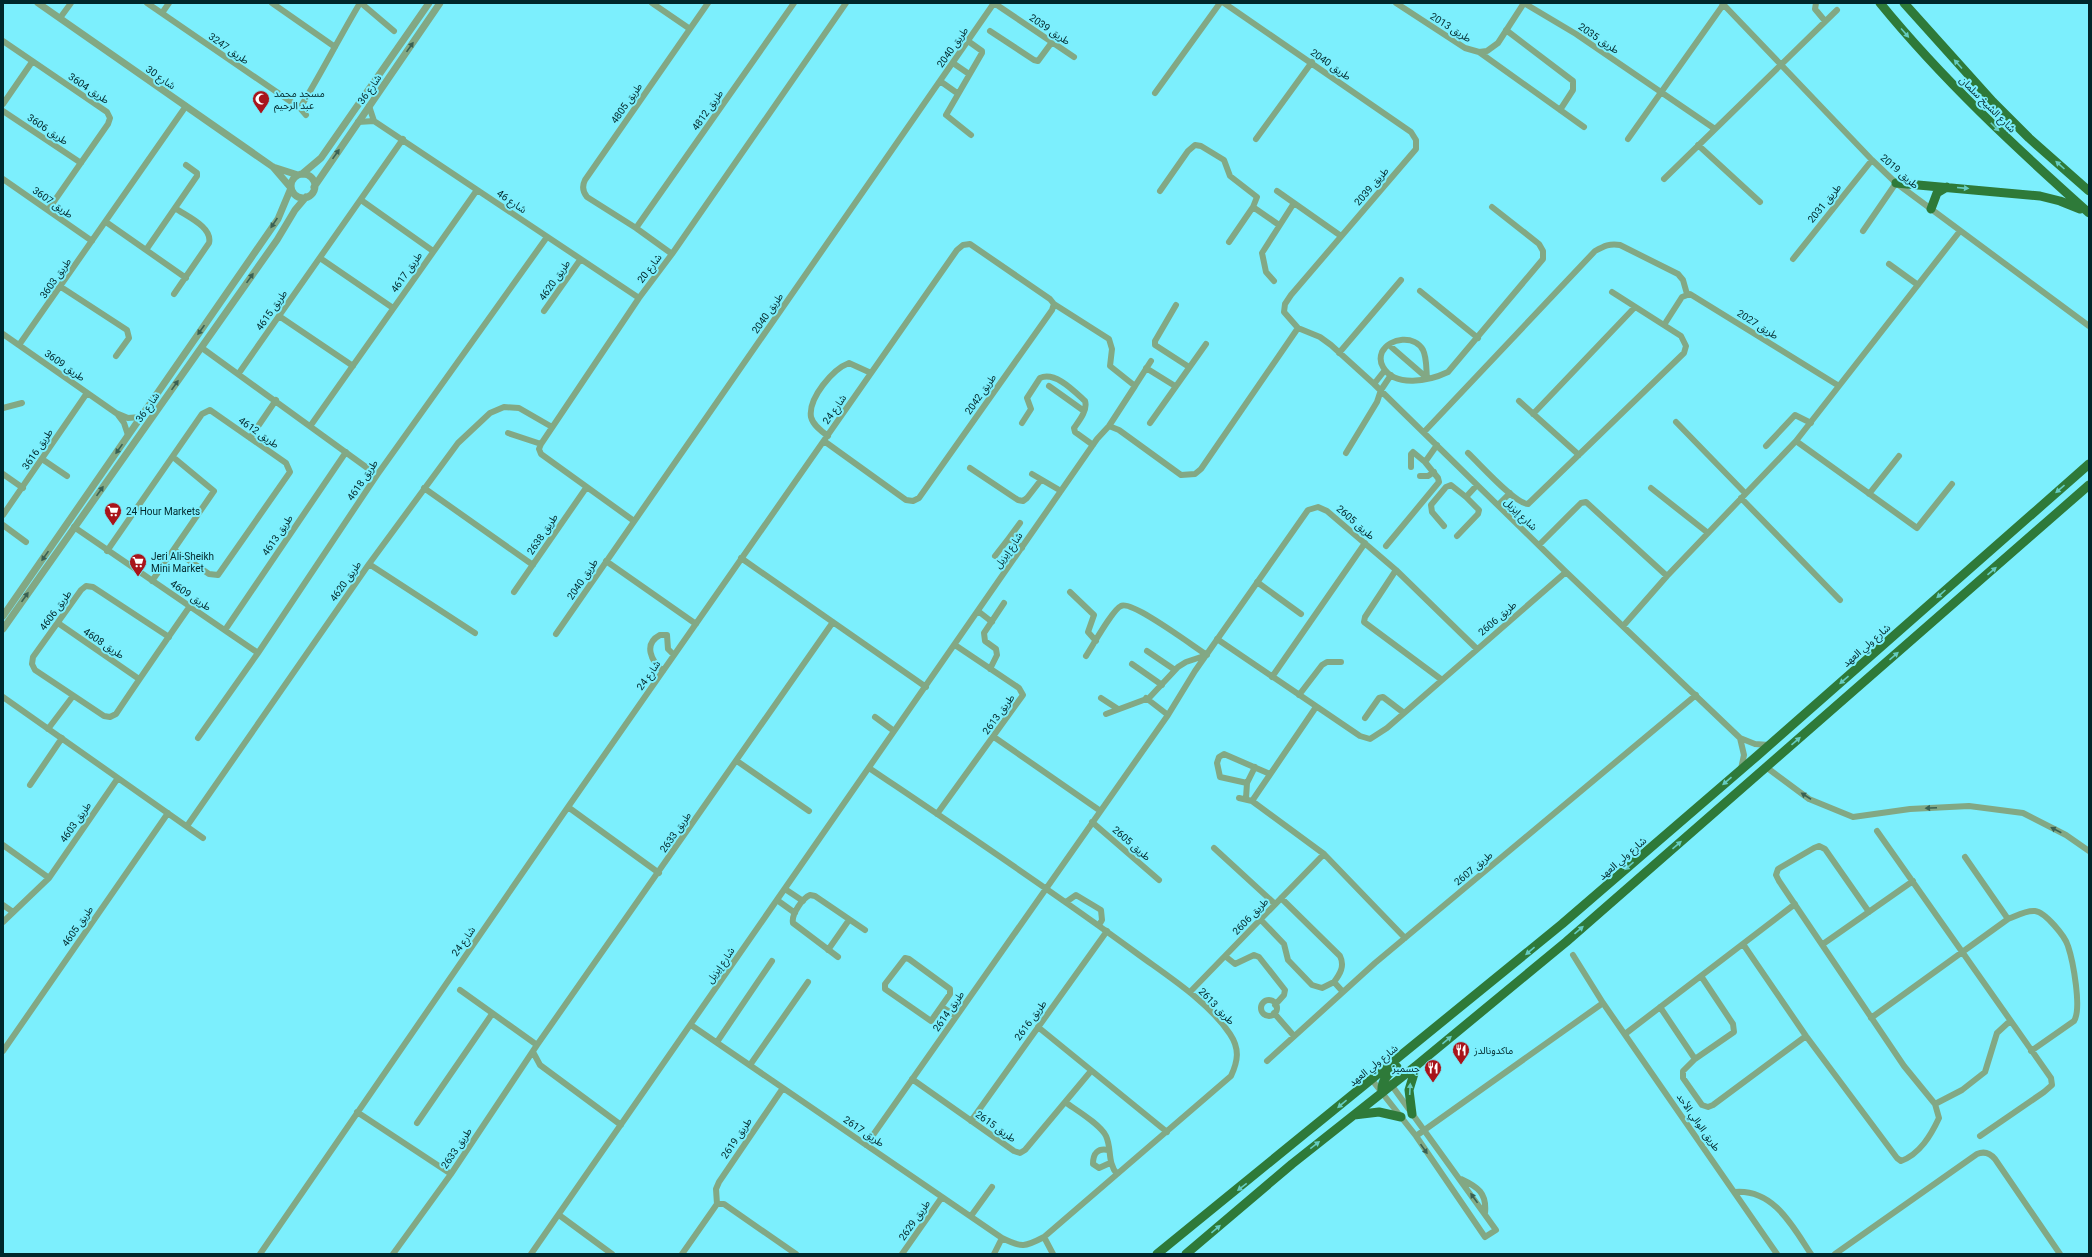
<svg xmlns="http://www.w3.org/2000/svg" width="2092" height="1257" viewBox="0 0 2092 1257" font-family="Roboto,'Noto Sans Arabic',sans-serif">
	<style>
		.lines { fill: none; stroke-linecap: round; stroke-linejoin: round }
		.minor { stroke: #82a884; stroke-width: 6 }
		.tertiary { stroke: #82a884; stroke-width: 7 }
		.primary { stroke: #2e7a39; stroke-width: 9 }
		.oneway { fill: #65ccc2 }
		.oneway2 { fill: #3a6153 }
		.labels { text-anchor: middle; stroke-width: 4; stroke-linejoin: round; paint-order: stroke }
		.street-label { font-size: 10px; fill: #00272b; stroke: #7ceffd }
		.poi-label { font-size: 10px; fill: #00272b; stroke: #7ceffd; text-anchor: start }
	</style>
	<rect width="100%" height="100%" fill="#7ceffd"/>
	<g class="lines">
		<path class="minor" d="M147,3L300,108L306,115
			M272,3L335,47
			M361,3L394,31
			M652,3L690,29
			M994,3L1074,57
			M1224,3L1411,132L1416,140V149L1291,295L1285,304L1284,312L1298,328L1320,337L1331,345L1374,384L1566,572L1740,738L1755,744L1769,745
			M1396,3L1465,48L1479,52L1487,51L1498,43L1524,3
			M1524,3L1576,34L1715,129
			M1722,3L1872,160L1896,183L2089,326
			M1816,3L1815,9L1825,21
			M162,13L169,3
			M60,18L71,3
			M1506,30L1573,81V90L1560,110
			M990,31L1034,60L1038,61L1052,42
			M3,41L107,112L110,118L108,124L48,210
			M968,41L982,51V53L946,115L971,135
			M1479,52L1584,127
			M953,63L969,74
			M940,81L957,93
			M1155,93L1220,3
			M3,104L32,62
			M369,106L374,121
			M300,108C321,74 339,38 360,3
			M3,111L81,163
			M358,122L374,121L639,298
			M1256,139L1312,62
			M1628,139L1723,5
			M1698,145L1760,202
			M3,179L92,241
			M1664,179L1837,10
			M1160,191L1188,151L1195,145L1201,146L1224,160L1230,176L1257,197L1253,207L1229,242
			M1277,191L1341,236
			M361,200L433,251
			M1253,207L1279,225
			M106,222L186,278
			M636,228L794,3
			M1863,231L1896,183
			M146,250L197,176V173L186,165
			M672,254L636,228L587,197C582,191 582,186 585,180L708,3
			M320,258L393,308
			M1793,259L1872,160
			M1889,264L1918,285
			M1274,281L1266,272L1262,253L1294,203
			M61,287L127,330L129,338L116,356
			M1420,291L1478,338
			M174,294L209,243C213,227 186,216 175,208
			M1176,305L1155,341V345L1189,367
			M544,311L580,260
			M279,316L353,366
			M1664,325L1682,297L1690,294L1839,386
			M3,334L116,413L128,418L141,417
			M19,345L186,106
			M1389,345L1427,378
			M202,348L377,475
			M1339,353L1401,280
			M1146,368L1175,386
			M239,373L403,139
			M1427,378C1426,369 1427,358 1423,350C1415,335 1390,337 1382,352C1380,357 1380,362 1383,367C1395,388 1429,381 1448,372L1543,259V251L1539,244L1492,207
			M1374,384L1385,370
			M1049,386L1084,411
			M1135,386L1151,361
			M1519,401L1579,455
			M3,408L22,403
			M1533,414L1635,307
			M118,415L124,423L128,435
			M1676,422L1745,493
			M1022,423L1031,409L1027,398L1040,378C1055,371 1074,391 1085,401C1088,410 1079,421 1074,428L1075,432L1093,445
			M1150,423L1206,344
			M311,425L477,190
			M1109,426L1119,430L1181,475L1195,474L1201,469L1298,328
			M1424,432L1595,251C1604,246 1610,243 1620,245L1678,274L1683,280L1687,294
			M508,433L541,444
			M828,436C821,431 813,425 811,417C808,398 833,369 849,363L871,373
			M250,438L276,400
			M1796,441L1917,528L1952,484
			M1766,446L1795,415L1811,423
			M1346,453L1377,402L1381,390L1391,375
			M1468,453C1479,463 1515,504 1528,504L1684,353L1686,346L1681,336L1612,292
			M42,459L67,476
			M1411,467V454L1413,452L1425,462L1437,445
			M970,468L1018,500L1023,501L1027,498L1041,480
			M3,474L23,488
			M1032,474L1061,491
			M1420,476H1428L1434,472
			M424,488L533,565
			M1651,488L1708,533
			M1869,494L1899,456
			M1741,498L1840,600
			M1498,505L1510,493
			M3,515L87,393
			M634,521L541,454L539,449L541,444L639,298L672,254L846,3
			M3,525L26,542
			M1444,526L1432,512L1431,505L1446,487L1451,485L1466,497L1477,485
			M74,527L258,653
			M1457,536L1478,514L1479,510L1466,497
			M1009,538L1020,523
			M1539,545L1581,503L1586,502L1667,576
			M1386,546L1439,482L1438,478L1425,462
			M107,551L202,414L210,410L286,463L290,472L218,575L209,574L174,550
			M995,556L1009,538L1022,548
			M741,558L926,687
			M606,561L696,624
			M369,564L475,633
			M1396,570L1365,617L1364,622L1442,680
			M152,581L214,491L173,457
			M1257,582L1301,614
			M514,592L586,488
			M1070,592L1094,615L1088,632L1096,641
			M978,611L992,622
			M58,623L139,679
			M1624,625L1667,576L1796,441L1960,231
			M225,630L346,452
			M556,634L994,3
			M169,637L93,587L86,586L81,590L33,657L32,664L35,670L104,716L110,717L116,714C140,678 165,642 190,606
			M1217,639L1360,736L1370,739L1387,728L1566,572
			M1147,651L1175,670
			M1086,656C1092,647 1113,609 1121,606C1132,600 1194,647 1207,655
			M1132,664L1162,685
			M990,669L997,655L996,649L985,641L984,633L1004,603
			M663,671C651,661 643,644 660,635H667L668,649L674,655
			M1272,677L1365,543
			M1299,695L1322,665L1327,662H1341
			M3,697L203,838
			M1101,698L1118,709
			M1146,698L1168,715
			M1106,714L1149,698L1178,667L1186,662L1207,655
			M875,717L894,731
			M1365,718L1379,698L1383,697L1404,713
			M48,729L73,696
			M994,737L1099,810
			M198,738L258,653L377,475L547,237
			M1740,738L1744,755L1741,769
			M737,761L809,811
			M1766,767L1809,799L1853,817L1910,809L1969,806L2023,813L2066,835L2089,851
			M1247,783L1220,777L1217,763L1219,757L1224,754L1270,774
			M30,785L62,738
			M1239,798L1252,801L1324,854L1405,938
			M1246,798L1247,783L1255,767
			M1252,801L1316,707
			M568,807L659,873
			M937,814L1023,695L1019,688L955,645
			M1092,822L1159,880
			M187,826L369,564L458,443L490,413L504,407L519,408L552,427
			M1877,831L2051,1078L2052,1085L2044,1092L1980,1136
			M3,845L49,878
			M1214,848L1275,904
			M1965,857L2008,919C2016,916 2026,910 2035,911C2045,912 2065,936 2068,946C2073,961 2082,1009 2074,1021L2031,1051
			M785,889L803,901
			M1281,898L1340,956C1345,966 1340,974 1334,982L1343,992
			M777,900L795,913
			M1066,902L1076,895L1101,910L1102,920L1099,925
			M3,905L13,912
			M1260,919L1284,944L1288,960L1312,985L1322,988L1334,982
			M3,922L49,878L118,778
			M1743,944L1806,1036L1897,1158L1901,1161C1920,1154 1931,1135 1939,1118L1935,1104L1904,1066L1779,881L1776,875L1778,869L1814,848L1819,846L1825,849L1869,912
			M1823,944L1913,881
			M828,950L849,920
			M1573,955L1603,1003L1777,1254
			M1225,956L1235,964L1254,955L1259,957L1285,990L1284,995L1275,1005
			M838,957L793,923C791,914 803,898 810,895L815,896L865,930
			M905,958L909,959L950,989V994L931,1021L885,989V984Z
			M460,990L537,1045
			M1190,992L1324,854
			M1261 1008a8 8 0 1 1 16 0a8 8 0 1 1-16 0Z
			M942,1007L956,1016
			M1660,1007L1695,1059L1734,1032L1733,1024L1701,976
			M1274,1013L1294,1036
			M1871,1018L2008,919
			M691,1025L1002,1238C1022,1248 1025,1247 1044,1237L1231,1076C1238,1061 1240,1049 1230,1034C1208,1001 1166,975 1135,952C1048,888 958,828 869,768
			M1038,1027L1167,1132
			M1625,1034L1795,904
			M717,1042L772,961
			M3,1051L168,813
			M533,1052L540,1065L621,1125
			M1695,1059L1683,1071V1078L1702,1105L1708,1107L1713,1105L1806,1036
			M1267,1061L1375,963L1696,695
			M750,1065L808,982
			M912,1079L1014,1151L1020,1153L1025,1150L1091,1071
			M1372,1080L1416,1136L1485,1237L1496,1230L1390,1083
			M1065,1102C1076,1110 1100,1124 1106,1136C1112,1149 1107,1162 1117,1174
			M1935,1104L1962,1090L1985,1072L1997,1033L2010,1021
			M357,1112L451,1174
			M971,1121L1107,931
			M417,1123L492,1014
			M1416,1136L1603,1003
			M866,1145L1168,715L1195,671L1308,510L1318,507L1327,511L1396,570L1477,649
			M1108,1150C1098,1148 1093,1153 1093,1164L1099,1168L1110,1163
			M1461,1179C1478,1187 1487,1193 1485,1213
			M1735,1192C1774,1189 1793,1227 1811,1254
			M717,1204L716,1189L719,1182L783,1088
			M559,1215L612,1254
			M971,1216L992,1187
			M1044,1237L1053,1254
			M260,1254L568,807L957,250L963,245L970,244L1050,299L1054,304L1052,310L919,498L913,501L906,500L824,441
			M393,1254L451,1174L537,1045L833,622
			M531,1254L1097,439L1109,426L1135,386L1110,366L1112,349L1109,339L1054,304
			M682,1254L717,1204H724L796,1254
			M902,1254L942,1197
			M994,1254L1002,1238
			M1835,1254L1977,1154C1984,1151 1990,1153 1995,1159L2060,1254"/>
		<path class="tertiary" d="M38,3L273,167L298,175
			M302,174L321,158L429,3
			M291 186a12 12 0 1 1 24 0a12 12 0 1 1-24 0Z
			M314,187L440,3
			M3,616L278,219L291,188L273,167
			M3,629L277,240L295,210L306,197"/>
		<path class="primary" d="M1880,3C1943,80 2015,147 2089,213
			M1904,3L1993,102L2029,138L2089,191
			M1896,183L2040,196L2060,201L2080,209
			M1931,209L1937,193L1947,187
			M1382,1092C1381,1080 1388,1074 1397,1067
			M1412,1114L1409,1090L1416,1067
			M1354,1115L1379,1112L1401,1117
			M1157,1254L1562,924L1757,756L2089,464
			M1186,1254L1292,1164L1417,1065L1566,942L2089,485"/>
	</g>
	<defs><path id="oneway-solid" d="M-6-.8H1V-3.2L6.5 0L1 3.2V.8H-6Z"/></defs>
	<g class="oneway">
		<use href="#oneway-solid" transform="translate(1905 33) rotate(49)"/>
		<use href="#oneway-solid" transform="translate(1958 64) rotate(-132)"/>
		<use href="#oneway-solid" transform="translate(1995 127) rotate(45)"/>
		<use href="#oneway-solid" transform="translate(2060 165) rotate(-138)"/>
		<use href="#oneway-solid" transform="translate(1963 188) rotate(5)"/>
		<use href="#oneway-solid" transform="translate(2060 489) rotate(139)"/>
		<use href="#oneway-solid" transform="translate(1992 571) rotate(-41)"/>
		<use href="#oneway-solid" transform="translate(1941 594) rotate(138)"/>
		<use href="#oneway-solid" transform="translate(1894 656) rotate(-41)"/>
		<use href="#oneway-solid" transform="translate(1844 680) rotate(139)"/>
		<use href="#oneway-solid" transform="translate(1796 741) rotate(-41)"/>
		<use href="#oneway-solid" transform="translate(1727 781) rotate(139)"/>
		<use href="#oneway-solid" transform="translate(1677 845) rotate(-41)"/>
		<use href="#oneway-solid" transform="translate(1629 866) rotate(139)"/>
		<use href="#oneway-solid" transform="translate(1579 930) rotate(-41)"/>
		<use href="#oneway-solid" transform="translate(1530 951) rotate(140)"/>
		<use href="#oneway-solid" transform="translate(1447 1040) rotate(-40)"/>
		<use href="#oneway-solid" transform="translate(1410 1089) rotate(-87)"/>
		<use href="#oneway-solid" transform="translate(1342 1104) rotate(140)"/>
		<use href="#oneway-solid" transform="translate(1315 1145) rotate(-38)"/>
		<use href="#oneway-solid" transform="translate(1242 1187) rotate(142)"/>
		<use href="#oneway-solid" transform="translate(1216 1229) rotate(-40)"/>
	</g>
	<g class="oneway2">
		<use href="#oneway-solid" transform="translate(410 47) rotate(-55)"/>
		<use href="#oneway-solid" transform="translate(336 154) rotate(-55)"/>
		<use href="#oneway-solid" transform="translate(274 223) rotate(124)"/>
		<use href="#oneway-solid" transform="translate(250 278) rotate(-55)"/>
		<use href="#oneway-solid" transform="translate(201 330) rotate(125)"/>
		<use href="#oneway-solid" transform="translate(175 385) rotate(-55)"/>
		<use href="#oneway-solid" transform="translate(119 449) rotate(125)"/>
		<use href="#oneway-solid" transform="translate(100 491) rotate(-55)"/>
		<use href="#oneway-solid" transform="translate(45 556) rotate(125)"/>
		<use href="#oneway-solid" transform="translate(25 597) rotate(-55)"/>
		<use href="#oneway-solid" transform="translate(1806 796) rotate(-147)"/>
		<use href="#oneway-solid" transform="translate(1931 808) rotate(177)"/>
		<use href="#oneway-solid" transform="translate(2056 830) rotate(-153)"/>
		<use href="#oneway-solid" transform="translate(1424 1149) rotate(55)"/>
		<use href="#oneway-solid" transform="translate(1474 1198) rotate(-126)"/>
	</g>
	<defs>
		<g id="mosque-pin" transform="scale(0.9)"><path d="M0 17L-7.5 6A9.5 9.5 0 1 1 7.5 6Z" fill="#a8141b" stroke="#7ceffd"/><path d="M3.5-4.9A6 6 0 1 0 3.5 4.9A5 5 0 1 1 3.5-4.9Z" fill="#fff"/></g>
		<g id="supermarket-pin" transform="scale(0.9)"><path d="M0 17L-7.5 6A9.5 9.5 0 1 1 7.5 6Z" fill="#a8141b" stroke="#7ceffd"/><path d="M-6-5.5h2.5l.6 2H6L4.5 2H-2.5L-4.4-4H-6ZM-1.5 3.2a1.3 1.3 0 1 0 .1 0ZM3 3.2a1.3 1.3 0 1 0 .1 0Z" fill="#fff"/></g>
		<g id="restaurant-pin" transform="scale(0.9)"><path d="M0 17L-7.5 6A9.5 9.5 0 1 1 7.5 6Z" fill="#a8141b" stroke="#7ceffd"/><path d="M-5-6h1v4h1v-4h1v4h1v-4h1v5L-1.5 .5V6h-2V.5L-5-1ZM5-6V6H3V1.5H1.5Q1.5-4 5-6Z" fill="#fff"/></g>
	</defs>
	<g fill-rule="evenodd">
		<use href="#mosque-pin" x="261" y="99"/>
		<use href="#supermarket-pin" x="113" y="511"/>
		<use href="#supermarket-pin" x="138" y="562"/>
		<use href="#restaurant-pin" x="1461" y="1050"/>
		<use href="#restaurant-pin" x="1433" y="1068"/>
	</g>
	<g class="labels">
		<g class="street-label">
			<text transform="translate(1451 27) rotate(32)" y="4">طريق 2013</text>
			<text transform="translate(1050 29) rotate(34)" y="4">طريق 2039</text>
			<text transform="translate(1599 38) rotate(34)" y="4">طريق 2035</text>
			<text transform="translate(952 47) rotate(-55)" y="4">طريق 2040</text>
			<text transform="translate(229 48) rotate(35)" y="4">طريق 3247</text>
			<text transform="translate(1331 64) rotate(35)" y="4">طريق 2040</text>
			<text transform="translate(161 77) rotate(35)" y="4">شارع 30</text>
			<text transform="translate(89 88) rotate(34)" y="4">طريق 3604</text>
			<text transform="translate(369 89) rotate(-55)" y="4">شارع 36</text>
			<text transform="translate(626 103) rotate(-55)" y="4">طريق 4805</text>
			<text transform="translate(1988 104) rotate(45)" y="4">شارع الشيخ سلمان</text>
			<text transform="translate(707 110) rotate(-55)" y="4">طريق 4812</text>
			<text transform="translate(48 129) rotate(34)" y="4">طريق 3606</text>
			<text transform="translate(1900 171) rotate(41)" y="4">طريق 2019</text>
			<text transform="translate(1371 186) rotate(-49)" y="4">طريق 2039</text>
			<text transform="translate(512 201) rotate(34)" y="4">شارع 46</text>
			<text transform="translate(53 202) rotate(35)" y="4">طريق 3607</text>
			<text transform="translate(1824 203) rotate(-51)" y="4">طريق 2031</text>
			<text transform="translate(649 268) rotate(-53)" y="4">شارع 20</text>
			<text transform="translate(406 272) rotate(-55)" y="4">طريق 4617</text>
			<text transform="translate(55 278) rotate(-55)" y="4">طريق 3603</text>
			<text transform="translate(554 280) rotate(-55)" y="4">طريق 4620</text>
			<text transform="translate(271 310) rotate(-55)" y="4">طريق 4615</text>
			<text transform="translate(767 313) rotate(-55)" y="4">طريق 2040</text>
			<text transform="translate(1758 324) rotate(32)" y="4">طريق 2027</text>
			<text transform="translate(65 365) rotate(35)" y="4">طريق 3609</text>
			<text transform="translate(980 394) rotate(-55)" y="4">طريق 2042</text>
			<text transform="translate(147 407) rotate(-55)" y="4">شارع 36</text>
			<text transform="translate(834 409) rotate(-55)" y="4">شارع 24</text>
			<text transform="translate(259 432) rotate(35)" y="4">طريق 4612</text>
			<text transform="translate(37 449) rotate(-56)" y="4">طريق 3616</text>
			<text transform="translate(362 480) rotate(-56)" y="4">طريق 4618</text>
			<text transform="translate(1521 514) rotate(44)" y="4">شارع إيزيل</text>
			<text transform="translate(1356 522) rotate(41)" y="4">طريق 2605</text>
			<text transform="translate(542 534) rotate(-56)" y="4">طريق 2638</text>
			<text transform="translate(277 535) rotate(-56)" y="4">طريق 4613</text>
			<text transform="translate(1008 550) rotate(-55)" y="4">شارع إيزيل</text>
			<text transform="translate(582 579) rotate(-56)" y="4">طريق 2040</text>
			<text transform="translate(345 581) rotate(-55)" y="4">طريق 4620</text>
			<text transform="translate(191 595) rotate(34)" y="4">طريق 4609</text>
			<text transform="translate(55 610) rotate(-54)" y="4">طريق 4606</text>
			<text transform="translate(1497 618) rotate(-41)" y="4">طريق 2606</text>
			<text transform="translate(104 643) rotate(34)" y="4">طريق 4608</text>
			<text transform="translate(1866 645) rotate(-41)" y="4">شارع ولي العهد</text>
			<text transform="translate(648 675) rotate(-55)" y="4">شارع 24</text>
			<text transform="translate(998 714) rotate(-54)" y="4">طريق 2613</text>
			<text transform="translate(75 822) rotate(-55)" y="4">طريق 4603</text>
			<text transform="translate(675 832) rotate(-55)" y="4">طريق 2633</text>
			<text transform="translate(1132 843) rotate(41)" y="4">طريق 2605</text>
			<text transform="translate(1622 858) rotate(-41)" y="4">شارع ولي العهد</text>
			<text transform="translate(1473 868) rotate(-40)" y="4">طريق 2607</text>
			<text transform="translate(1250 916) rotate(-46)" y="4">طريق 2606</text>
			<text transform="translate(77 926) rotate(-55)" y="4">طريق 4605</text>
			<text transform="translate(463 941) rotate(-55)" y="4">شارع 24</text>
			<text transform="translate(720 965) rotate(-55)" y="4">شارع إيزيل</text>
			<text transform="translate(1217 1006) rotate(46)" y="4">طريق 2613</text>
			<text transform="translate(948 1011) rotate(-55)" y="4">طريق 2614</text>
			<text transform="translate(1030 1020) rotate(-54)" y="4">طريق 2616</text>
			<text transform="translate(1373 1065) rotate(-39)" y="4">شارع ولي العهد</text>
			<text transform="translate(1699 1122) rotate(55)" y="4">طريق الوالي الأحد</text>
			<text transform="translate(996 1126) rotate(35)" y="4">طريق 2615</text>
			<text transform="translate(864 1131) rotate(34)" y="4">طريق 2617</text>
			<text transform="translate(736 1138) rotate(-56)" y="4">طريق 2619</text>
			<text transform="translate(456 1148) rotate(-56)" y="4">طريق 2633</text>
			<text transform="translate(914 1220) rotate(-55)" y="4">طريق 2629</text>
		</g>
		<g class="poi-label">
			<text x="274" y="97">مسجد محمد<tspan x="274" dy="12">عبد الرحيم</tspan></text>
			<text x="126" y="515">24 Hour Markets</text>
			<text x="151" y="560">Jeri Ali-Sheikh<tspan x="151" dy="12">Mini Market</tspan></text>
			<text x="1474" y="1054">ماكدونالدز</text>
			<text x="1420" y="1072" text-anchor="end">جسميز</text>
		</g>
	</g>
	<rect width="2092" height="1257" fill="none" stroke="#00272b" stroke-width="8"/>
</svg>
